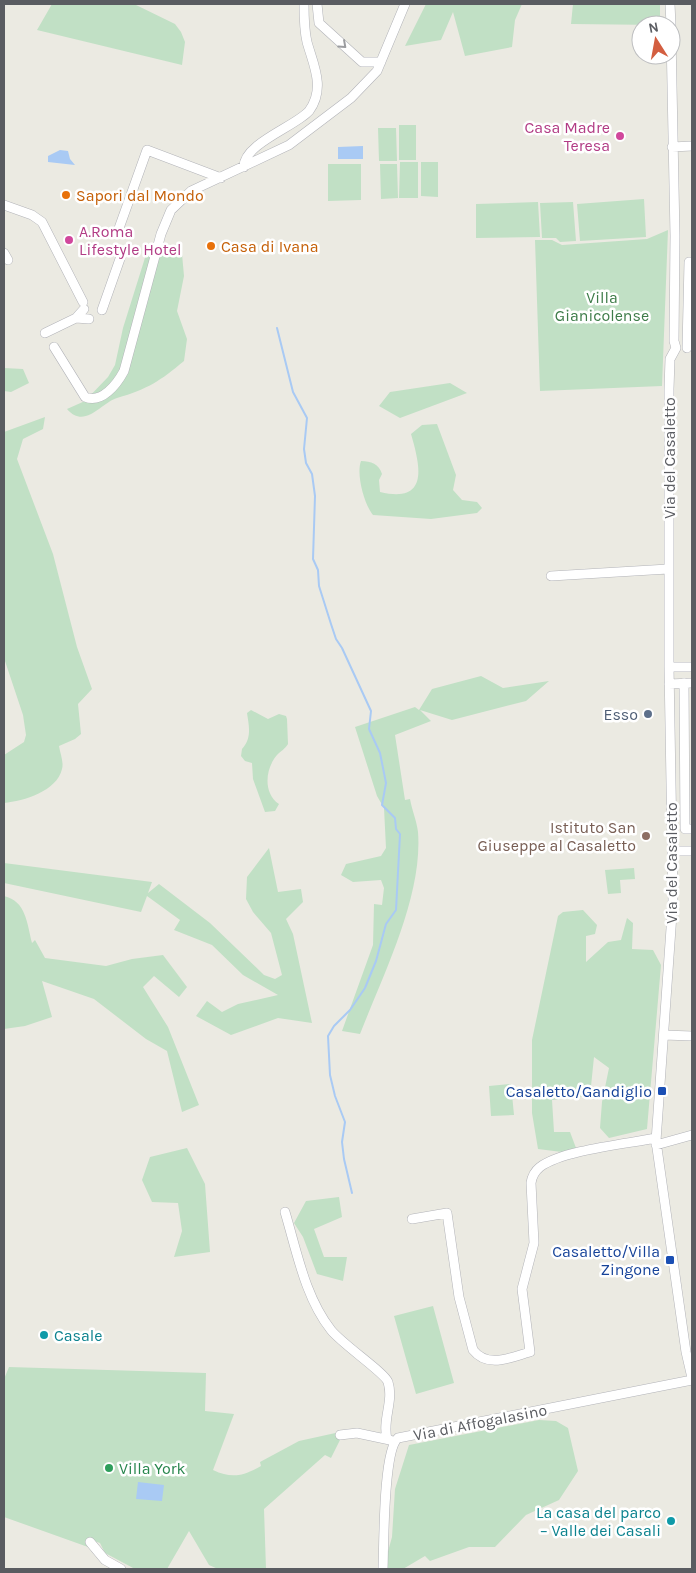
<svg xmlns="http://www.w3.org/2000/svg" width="696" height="1573" viewBox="0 0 696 1573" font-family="Karla,sans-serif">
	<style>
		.green { fill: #c1e0c5 }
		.water { fill: #a9caf4 }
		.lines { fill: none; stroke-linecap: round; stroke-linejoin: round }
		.stream { stroke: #a9caf4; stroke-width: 2 }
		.minor-casing { stroke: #b2b3b8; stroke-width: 10 }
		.minor { stroke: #fff; stroke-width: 9 }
		.oneway { stroke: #9c9da0 }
		.hotel-dot { fill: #d1479c; stroke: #fff; stroke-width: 2 }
		.food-dot { fill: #e8710a; stroke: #fff; stroke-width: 2 }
		.service-dot { fill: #5c6f8a; stroke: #fff; stroke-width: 2 }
		.education-dot { fill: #8d6e63; stroke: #fff; stroke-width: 2 }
		.transit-dot { fill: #1a4fb4; stroke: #fff; stroke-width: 2 }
		.culture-dot { fill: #0f9aa8; stroke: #fff; stroke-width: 2 }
		.leisure-dot { fill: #2e9e5b; stroke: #fff; stroke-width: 2 }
		.labels { text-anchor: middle; stroke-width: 5; stroke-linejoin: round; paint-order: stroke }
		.hotel-label { font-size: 16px; fill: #b23c85; stroke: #fff; text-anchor: end }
		.food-label { font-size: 16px; fill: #c56008; stroke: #fff; text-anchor: start }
		.park-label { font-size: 16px; fill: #3e7c49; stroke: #fff }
		.street-label { font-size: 16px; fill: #5a5c61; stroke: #fff }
		.service-label { font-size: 16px; fill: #4e5e75; stroke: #fff; text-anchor: end }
		.education-label { font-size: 16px; fill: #785e54; stroke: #fff; text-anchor: end }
		.transit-label { font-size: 16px; fill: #164399; stroke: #fff; text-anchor: end }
		.culture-label { font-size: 16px; fill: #0d838f; stroke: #fff; text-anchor: start }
		.leisure-label { font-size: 16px; fill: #27864d; stroke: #fff; text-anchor: start }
	</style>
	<rect width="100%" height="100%" fill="#ebeae2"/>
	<path class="green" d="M52,4H134L175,24L181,32L185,42L182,65L37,30Z
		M426,4H522L515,20L512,47L465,56L453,12L441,40L405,46Z
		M573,4H660V25L571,24Z
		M399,125H416V160H399Z
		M378,128H396L397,161H379Z
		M400,162H418V198H399Z
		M421,162H438V197L421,196Z
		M328,164H361V200L328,201Z
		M380,164H397L398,198L381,199Z
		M644,199L646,237L580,241L577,204Z
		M538,202L540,237L476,238V204Z
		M573,202L576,241L560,242L556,238H542L540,203Z
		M668,230L662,386L540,391L535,240H552L562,245L647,239Z
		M149,245L182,254L184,276L177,311L187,339L184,361C160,381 148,389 117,398C102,402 85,430 67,409L85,401L108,377L115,365L123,328Z
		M4,368L23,369L29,383L11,392L4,391Z
		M450,383L467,393L400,418L379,406L390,392Z
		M45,417L43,429L23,439L17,459L53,554L77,647L92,689L78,704L81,734L75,739L59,746C60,753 64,762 62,769C57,791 24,801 4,803V755L24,742L26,735L23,715L4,658V432Z
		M437,424L456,475L453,490L462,500L477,502L482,508L477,513L431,519L373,515C364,504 356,474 361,461C371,461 379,464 382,474L379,480L380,492C430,504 420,465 411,434L422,425Z
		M481,676L503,688L549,681L526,701L452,720L420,710L431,721L395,735L405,800L410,799C412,810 417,822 418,832C423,896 383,975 360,1034L342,1031L373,945L374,904L382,905L384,888L381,880L353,882L341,875L346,864L381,856L386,848L384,808L377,796L355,727L415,707L419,710L432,689Z
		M251,710L268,719L279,714L286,716L287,719L288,744C285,749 281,751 277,755C265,769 263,793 279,804L275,811L265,812L253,779L252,763L245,761L241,756L242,749C252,738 249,726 247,713Z
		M269,848L278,892L301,889L303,902L286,919L293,934L312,1023L278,1018L231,1035L196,1016L207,1001L222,1012L238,1004L278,995L243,975L212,945L174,930L180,920L147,896L141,912L4,883V863L152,882L148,893L159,884L210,923L264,975L275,979L282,975L271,933L253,912L246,899L247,877Z
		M634,868L635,879L620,880L621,893L608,894L605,870Z
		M4,896C26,901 27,923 32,943L35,940L45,958L106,966L132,959L163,955L187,987L179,997L154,976L143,987L168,1027L199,1105L182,1112L167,1051L146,1039L94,999L42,981L52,1017L25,1026L4,1029Z
		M583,910L597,925L595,934L586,936V962L608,942L621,940L627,918L633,923L632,949L653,950L661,965L647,1129L609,1138L600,1128L602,1102L609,1068L594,1057L590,1096L552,1100L554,1132H570L576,1148L562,1152L538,1149L532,1113V1040L558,916L563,912Z
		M511,1084L514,1115L491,1116L489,1086Z
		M187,1148L205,1184L210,1252L174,1257L182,1231L178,1203L152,1202L142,1180L150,1157Z
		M339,1197L342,1217L314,1229L324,1257H347L343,1281L317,1274L303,1237L294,1223L306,1201Z
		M433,1306L454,1383L416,1394L394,1316Z
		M9,1367L206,1373L205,1411L234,1414L213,1470C232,1479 243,1476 261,1466L260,1462L299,1441L340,1432L341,1438L331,1458L325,1455L264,1509L266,1569H218L209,1565L189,1531L167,1569H135L105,1553L100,1543L91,1540L88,1547L4,1517V1379Z
		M539,1420L556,1421L568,1428L578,1471L559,1500L526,1515L495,1547H469L430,1561L425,1556L403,1569H387V1555L392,1537L395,1489L409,1445Z"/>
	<path class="water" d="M363,146V159H338V147Z
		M60,150L68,151L70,159L75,165L48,162V156Z
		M138,1482L164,1485L162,1501L136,1499Z"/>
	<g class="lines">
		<path class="stream" d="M277,328L293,392L307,418L304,449L306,463L312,474L315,496L313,559L318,570L319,586L331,624L336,639L342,648L371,711L369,729L380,753L386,783L382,805L395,818L396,829L400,834L396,910L386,924L376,961L365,988L350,1010L334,1026L328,1036L330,1075L335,1096L345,1122L342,1142L344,1159L352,1193"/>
		<g class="minor-casing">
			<path id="minor" d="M317,4L319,23L362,62H381
				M670,4L671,25
				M671,35L675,236L674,341L676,348
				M672,147L692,146
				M244,167C243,144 296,126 309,111C326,88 313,64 307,42C304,29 304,16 304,4
				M4,205L32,215L42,222L83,302
				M118,231L147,150L221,178
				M4,253L8,260
				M102,310L121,256
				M76,318L89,319
				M45,333L76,318L84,309
				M54,347L85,397C102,404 117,384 124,371L161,234L171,210L191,191L289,145L351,98L377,71L405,4
				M676,348L670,359L669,389V667L673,900L656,1141L686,1352L692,1378
				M687,348L689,262
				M551,576L668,569
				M669,667H692
				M684,683L685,829H692
				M669,684L692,683
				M672,851H692
				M664,1035L692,1036
				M656,1145L692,1135
				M285,1212C297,1252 305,1297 331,1330C342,1344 385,1373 388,1382C394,1401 382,1420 387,1439
				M412,1219L447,1213L459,1297L473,1350C488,1369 511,1357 530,1352L522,1289L534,1243L531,1183C532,1176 535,1171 540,1167C563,1150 626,1144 656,1138
				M340,1435L357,1433L390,1440
				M90,1542L105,1560L121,1569
				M383,1569C384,1546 383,1450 398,1438L692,1380"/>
		</g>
		<use href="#minor" class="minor"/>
	</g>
	<defs><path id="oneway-chevron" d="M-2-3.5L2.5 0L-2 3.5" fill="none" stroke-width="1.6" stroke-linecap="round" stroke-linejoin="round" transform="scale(1.25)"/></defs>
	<use class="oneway" href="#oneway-chevron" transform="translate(343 45) rotate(42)"/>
	<g class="hotel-dot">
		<circle cx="620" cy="136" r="5"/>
		<circle cx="69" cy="240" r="5"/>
	</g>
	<g class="food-dot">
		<circle cx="66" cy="195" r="5"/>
		<circle cx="211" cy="246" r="5"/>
	</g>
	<circle class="service-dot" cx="648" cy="714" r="5"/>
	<circle class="education-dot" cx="646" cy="836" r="5"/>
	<g class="transit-dot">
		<rect x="657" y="1086" width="10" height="10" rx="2.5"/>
		<rect x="665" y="1255" width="10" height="10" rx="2.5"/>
	</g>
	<g class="culture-dot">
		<circle cx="44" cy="1335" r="5"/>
		<circle cx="671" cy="1521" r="5"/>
	</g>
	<circle class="leisure-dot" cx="109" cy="1468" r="5"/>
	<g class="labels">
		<g class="hotel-label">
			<text x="610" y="133">Casa Madre<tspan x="610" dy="18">Teresa</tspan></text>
			<text x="79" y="237" text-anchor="start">A.Roma<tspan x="79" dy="18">Lifestyle Hotel</tspan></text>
		</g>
		<g class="food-label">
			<text x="76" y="201">Sapori dal Mondo</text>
			<text x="221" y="252">Casa di Ivana</text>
		</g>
		<g class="park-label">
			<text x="602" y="303">Villa<tspan x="602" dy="18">Gianicolense</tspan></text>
		</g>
		<g class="street-label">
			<text transform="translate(669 458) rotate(-90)" y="6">Via del Casaletto</text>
			<text transform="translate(671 863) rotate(-90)" y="6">Via del Casaletto</text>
			<text transform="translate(480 1422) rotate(-11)" y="6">Via di Affogalasino</text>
		</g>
		<g class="service-label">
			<text x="638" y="720">Esso</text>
		</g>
		<g class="education-label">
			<text x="636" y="833">Istituto San<tspan x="636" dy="18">Giuseppe al Casaletto</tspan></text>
		</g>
		<g class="transit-label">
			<text x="652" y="1097">Casaletto/Gandiglio</text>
			<text x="660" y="1257">Casaletto/Villa<tspan x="660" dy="18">Zingone</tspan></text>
		</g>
		<g class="culture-label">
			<text x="54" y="1341">Casale</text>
			<text x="661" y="1518" text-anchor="end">La casa del parco<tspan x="661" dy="18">– Valle dei Casali</tspan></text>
		</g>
		<g class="leisure-label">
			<text x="119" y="1474">Villa York</text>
		</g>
	</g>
	<rect width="696" height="1573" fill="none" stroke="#5a5c61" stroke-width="10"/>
	<g transform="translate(656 40) rotate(349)"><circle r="24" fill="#ffffff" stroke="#bdbec0"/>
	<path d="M0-4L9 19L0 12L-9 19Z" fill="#d35e40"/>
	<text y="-8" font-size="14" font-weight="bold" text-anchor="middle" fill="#5a5c61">N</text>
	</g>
</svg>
